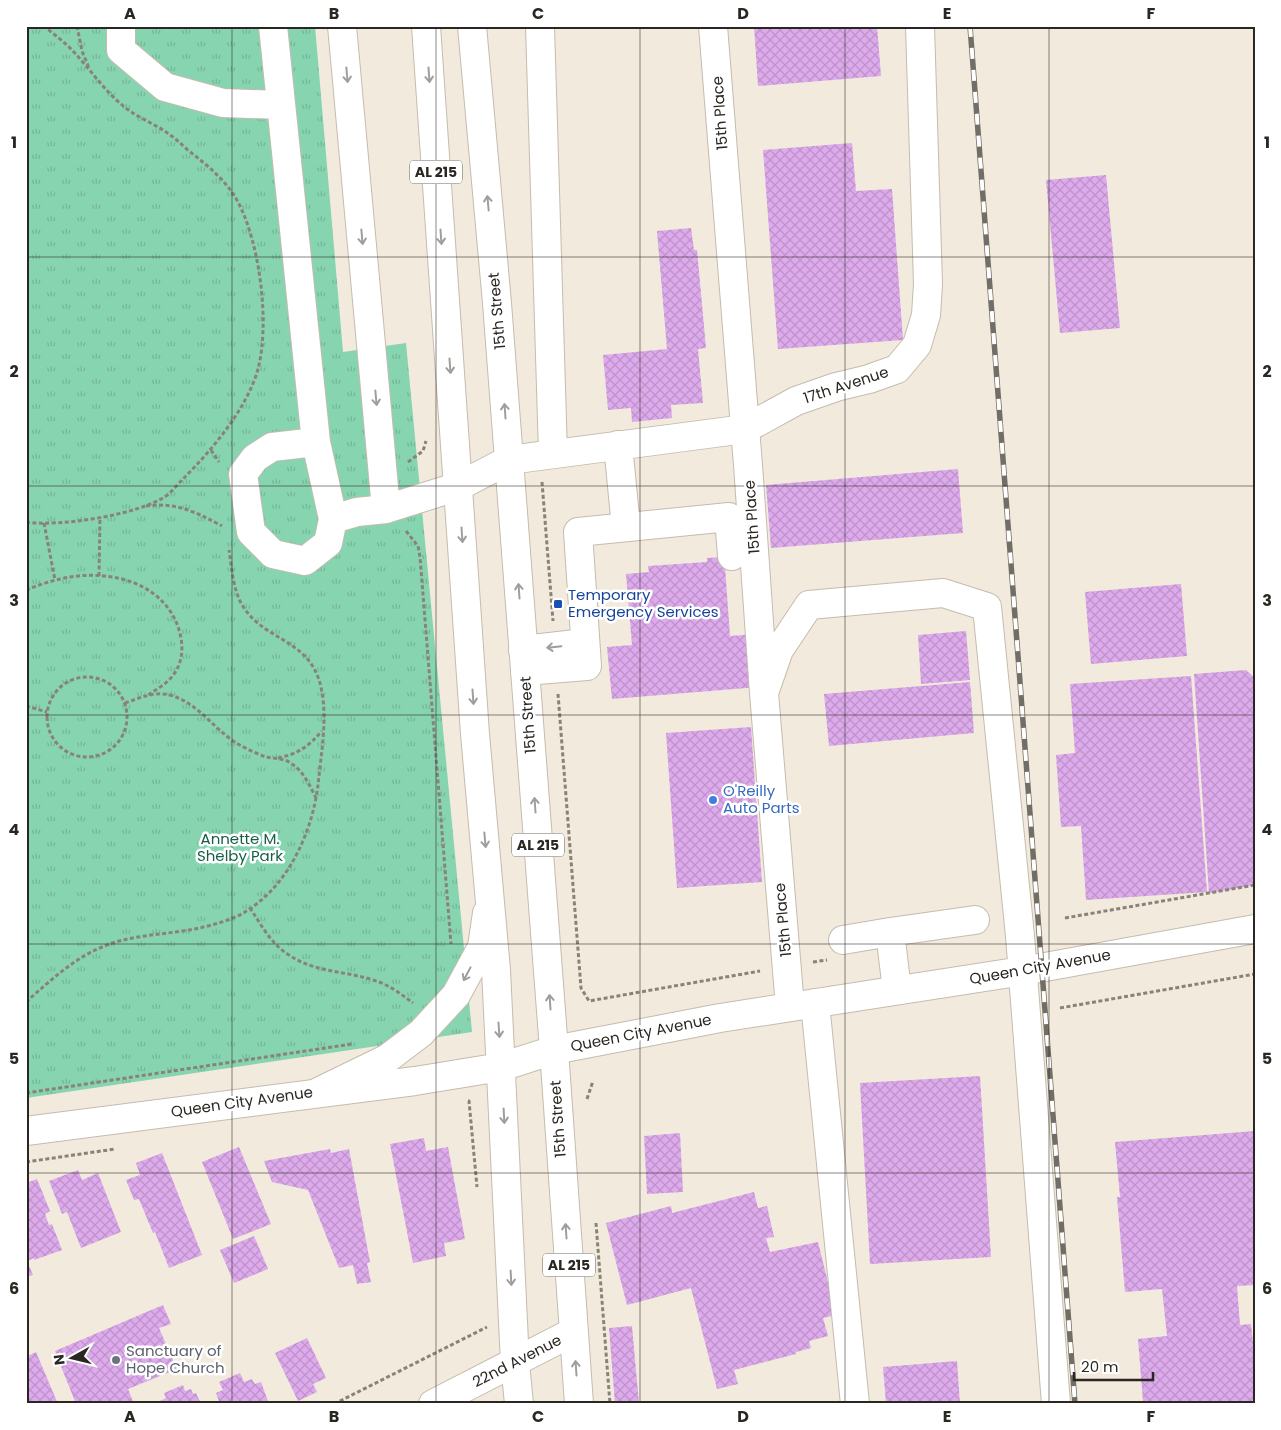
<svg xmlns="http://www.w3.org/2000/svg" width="1281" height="1430" viewBox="0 0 1281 1430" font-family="Poppins,sans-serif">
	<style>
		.park { fill: url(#park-tufts) }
		.building { fill: url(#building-cross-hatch) }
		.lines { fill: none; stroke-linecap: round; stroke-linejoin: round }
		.minor-casing { stroke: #c4bcae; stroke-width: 30 }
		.major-casing { stroke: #c4bcae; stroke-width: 30 }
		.path { stroke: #888379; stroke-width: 3; stroke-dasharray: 4 2.5; stroke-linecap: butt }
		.minor { stroke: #fff; stroke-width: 28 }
		.major { stroke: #fff; stroke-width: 28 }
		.rail-casing { stroke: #726d65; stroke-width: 5.5 }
		.rail { stroke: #fff; stroke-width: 4; stroke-dasharray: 11; stroke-linecap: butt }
		.oneway { stroke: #9f9e9c }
		.grid { fill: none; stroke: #2a2722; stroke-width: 1; stroke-opacity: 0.55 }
		.transit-dot { fill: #1a4fb4; stroke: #fff; stroke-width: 2 }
		.shop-dot { fill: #3f7fe0; stroke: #fff; stroke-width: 2 }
		.worship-dot { fill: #6b7280; stroke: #fff; stroke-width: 2 }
		.labels { text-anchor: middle; stroke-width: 5; stroke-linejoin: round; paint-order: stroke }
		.shield { fill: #fff; stroke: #6a6864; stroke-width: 1 }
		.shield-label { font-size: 14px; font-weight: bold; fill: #2a2722 }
		.street-label { font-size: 15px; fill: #2a2722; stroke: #fff }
		.transit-label { font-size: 15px; fill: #164399; stroke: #fff; text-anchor: start }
		.shop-label { font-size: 15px; fill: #366cbe; stroke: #fff; text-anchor: start }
		.park-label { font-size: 15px; fill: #165e44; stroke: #fff }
		.worship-label { font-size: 15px; fill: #5b616d; stroke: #fff; text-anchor: start }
		.neatline { fill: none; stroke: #2a2722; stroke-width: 2 }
		.grid-label { font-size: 16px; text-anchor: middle; font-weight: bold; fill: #2a2722 }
	</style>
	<defs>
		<pattern id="park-tufts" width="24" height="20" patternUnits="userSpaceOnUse" patternTransform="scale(1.25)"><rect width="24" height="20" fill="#87d4b1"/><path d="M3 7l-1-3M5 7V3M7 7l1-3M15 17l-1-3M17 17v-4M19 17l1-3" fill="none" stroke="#75b698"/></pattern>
		<pattern id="building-cross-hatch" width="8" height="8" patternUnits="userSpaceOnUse" patternTransform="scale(1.25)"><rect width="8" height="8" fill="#ddaaec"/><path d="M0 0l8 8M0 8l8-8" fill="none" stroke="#be92ca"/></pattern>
	</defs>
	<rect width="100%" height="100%" fill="#f2eadc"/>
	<path class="park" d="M26,26H315L343,352L406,343L472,1032L26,1098Z"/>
	<path class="building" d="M754,26H877L881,76L758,86Z
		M852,143L856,191L892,189L903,340L778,349L763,150Z
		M1106,175L1120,328L1060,333L1046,180Z
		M691,228L694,250H697L706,348L698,349L703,403L671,405L672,418L632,422L631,408L608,410L603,355L667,349L657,231Z
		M958,469L963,533L771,548L766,485Z
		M722,557L723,567H725L730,636L755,634L759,687L612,699L607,647L632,645L626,574L649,572L648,566L707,562V558Z
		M1181,584L1187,656L1091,664L1085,592Z
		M966,631L970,680L921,684L918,635Z
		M1246,670L1255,678V885L1209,893L1194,674Z
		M1191,676L1207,892L1086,900L1081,826L1061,827L1056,755L1075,753L1070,684Z
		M970,682L974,733L829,746L824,694Z
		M751,727L762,882L677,888L666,733Z
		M980,1076L991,1257L870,1264L860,1083Z
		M1255,1131V1285L1237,1286L1240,1325L1251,1324L1255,1360V1404H1136L1143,1402L1138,1339L1167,1336L1162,1289L1125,1292L1117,1197H1120L1115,1142Z
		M680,1133L683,1192L647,1194L644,1136Z
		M424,1138L426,1151L448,1147L465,1239L444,1243L446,1256L413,1263L390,1144Z
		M239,1147L271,1224L233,1239L202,1162Z
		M330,1149L331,1153L349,1149L370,1262L367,1263L371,1282L357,1284L353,1265L339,1268L308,1190L272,1182L264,1161Z
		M162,1153L202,1255L169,1268L155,1232L153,1233L139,1199L134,1200L126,1180L140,1175L136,1163Z
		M78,1170L82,1180L98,1173L121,1232L81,1248L67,1212L62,1214L49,1181Z
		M37,1179L50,1211L45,1214L49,1225L52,1224L62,1250L34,1260V1258L27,1261L33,1275L26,1277V1183Z
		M754,1192L758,1208L767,1206L774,1237L766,1238L770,1252L818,1242L836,1315L823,1318L828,1336L809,1341L811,1348L796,1352V1354L734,1370L738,1384L717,1389L691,1288L627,1305L606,1223L671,1206L672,1213Z
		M254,1236L268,1269L234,1283L220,1250Z
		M163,1305L171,1324L159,1328L177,1369L128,1389L134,1404H76L55,1351Z
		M632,1326L639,1404H615L609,1328Z
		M307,1338L326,1378L313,1384L317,1392L298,1401L275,1353Z
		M36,1352L58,1404H26V1357Z
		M957,1361L960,1404H886L883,1367Z
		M240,1373L244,1382L252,1379L255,1384L261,1382L269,1404H220L216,1393L223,1390L219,1382Z
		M183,1385L185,1391L191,1389L193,1394L196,1393L201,1404H154L166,1398L164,1393Z"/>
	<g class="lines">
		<g class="minor-casing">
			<path id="minor" d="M121,26V50L165,87L223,103L281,105
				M273,26L316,442
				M342,26L386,509
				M540,26L553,454
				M713,26L748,465L764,693L790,1007
				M316,442L333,519L328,543L305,561L273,554L251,532L243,474L255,458L272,447Z
				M618,445L626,527
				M333,519L357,512L386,509L459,486L509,460L745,429L796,401L836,387L869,379L897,369L917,345L926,315L928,284L920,26
				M523,650L585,643
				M525,671L587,666L578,532L729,517L732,556
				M764,693L779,650L809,605L943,593L987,607L1020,936L1056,1404
				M890,932L975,920
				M843,940L890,932L897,990
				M815,1003L855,1404
				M554,1050L720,1018L1023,971L1255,929
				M318,1092L388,1058L421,1033L456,995L482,947L487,913
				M433,1404L573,1332"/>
		</g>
		<g class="major-casing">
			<path id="major" d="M426,26L475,734L496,970L515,1363L519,1404
				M472,26L497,303L554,1050L579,1404
				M26,1131L415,1081L501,1067L554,1050"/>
		</g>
		<path class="path" d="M77,26L82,51L89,68
			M211,450L219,462
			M408,462L423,451L426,441
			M542,482L553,621
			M146,506C176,502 196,512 222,526
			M26,522C59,527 138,515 166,496C172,492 177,485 182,480C211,451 247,409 258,369C270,323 260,244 238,202C226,180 208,166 189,151C181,144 174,137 166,132C151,122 134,116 121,104C101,87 88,66 70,48C62,40 52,33 44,26
			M44,523L55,580
			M406,531L418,546L420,557L451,944
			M99,576L100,517
			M26,590C51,580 77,573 104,576C141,579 174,600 181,638C183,650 182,663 174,674C168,683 157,689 148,695
			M47 717a40 40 0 1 1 80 0a40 40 0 1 1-80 0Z
			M558,694L581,988L589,1001L760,971
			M125,703C140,698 154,691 170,695C199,703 214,730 238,744C247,749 257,754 266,757C275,759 285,758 292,764C304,772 310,786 316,798
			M26,706L47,712
			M278,758C298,754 309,746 322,731
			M250,908C260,923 270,942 286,953C314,973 342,970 373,980C388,984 401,994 413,1003
			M1065,918L1255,885
			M813,962L827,960
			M26,1002C50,981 73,959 102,947C132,934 167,935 199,928C213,925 232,920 245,912C288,886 312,833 318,785C321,754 328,718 321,687C310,639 267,642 244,608C233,592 232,569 229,550
			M1060,1008L1255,974
			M26,1093L352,1044
			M587,1099L593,1081
			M468,1101H469L477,1187
			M26,1162L115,1149
			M596,1223L610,1404
			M334,1404L487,1327"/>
		<use href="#minor" class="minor"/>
		<use href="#major" class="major"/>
		<g class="rail-casing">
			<path id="rail" d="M970,26L1075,1404"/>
		</g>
		<use href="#rail" class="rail"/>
	</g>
	<defs><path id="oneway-shaft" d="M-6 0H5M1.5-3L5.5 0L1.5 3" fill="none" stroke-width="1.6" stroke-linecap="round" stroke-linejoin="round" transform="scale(1.25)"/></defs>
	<g class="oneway">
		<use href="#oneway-shaft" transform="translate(347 75) rotate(85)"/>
		<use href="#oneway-shaft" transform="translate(429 75) rotate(86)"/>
		<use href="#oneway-shaft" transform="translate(488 203) rotate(-95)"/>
		<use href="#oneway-shaft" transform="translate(362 237) rotate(85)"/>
		<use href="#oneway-shaft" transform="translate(441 237) rotate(86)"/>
		<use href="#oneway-shaft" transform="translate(450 366) rotate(86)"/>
		<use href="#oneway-shaft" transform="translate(376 398) rotate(85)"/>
		<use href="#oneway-shaft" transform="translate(505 411) rotate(-94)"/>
		<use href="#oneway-shaft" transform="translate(462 535) rotate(86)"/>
		<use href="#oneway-shaft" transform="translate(519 591) rotate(-94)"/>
		<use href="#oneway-shaft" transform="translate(554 647) rotate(174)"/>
		<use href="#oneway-shaft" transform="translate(473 697) rotate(86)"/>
		<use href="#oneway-shaft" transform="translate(535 805) rotate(-94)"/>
		<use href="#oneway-shaft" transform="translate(485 840) rotate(85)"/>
		<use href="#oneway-shaft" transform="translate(467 974) rotate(118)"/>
		<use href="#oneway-shaft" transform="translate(550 1002) rotate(-94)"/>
		<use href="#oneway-shaft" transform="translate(499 1030) rotate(86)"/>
		<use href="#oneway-shaft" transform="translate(504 1116) rotate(87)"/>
		<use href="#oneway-shaft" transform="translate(566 1231) rotate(-94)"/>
		<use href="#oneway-shaft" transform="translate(511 1278) rotate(87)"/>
		<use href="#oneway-shaft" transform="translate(576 1368) rotate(-94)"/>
	</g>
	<path class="grid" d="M232,26V1404M436,26V1404M640,26V1404M845,26V1404M1049,26V1404M26,257H1255M26,486H1255M26,715H1255M26,944H1255M26,1173H1255"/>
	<rect class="transit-dot" x="553" y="599" width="10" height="10" rx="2.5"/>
	<circle class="shop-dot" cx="713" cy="800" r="5"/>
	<circle class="worship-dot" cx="116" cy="1360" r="5"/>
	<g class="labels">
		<g class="shield">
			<rect x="410" y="160.5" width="52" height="23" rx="4"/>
			<rect x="512" y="833.5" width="52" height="23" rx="4"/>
			<rect x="543" y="1253.5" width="52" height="23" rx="4"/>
		</g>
		<g class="shield-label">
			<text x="436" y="177">AL 215</text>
			<text x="538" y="850">AL 215</text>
			<text x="569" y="1270">AL 215</text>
		</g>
		<g class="street-label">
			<text transform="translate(720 113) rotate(-94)" y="5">15th Place</text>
			<text transform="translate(497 311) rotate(-95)" y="5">15th Street</text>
			<text transform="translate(846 385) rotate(-18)" y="5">17th Avenue</text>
			<text transform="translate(752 517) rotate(-94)" y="5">15th Place</text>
			<text transform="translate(528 715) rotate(-94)" y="5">15th Street</text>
			<text transform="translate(783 920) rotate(-95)" y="5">15th Place</text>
			<text transform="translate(1040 967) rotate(-10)" y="5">Queen City Avenue</text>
			<text transform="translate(641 1033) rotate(-11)" y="5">Queen City Avenue</text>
			<text transform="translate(242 1102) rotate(-8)" y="5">Queen City Avenue</text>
			<text transform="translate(558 1119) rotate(-94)" y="5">15th Street</text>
			<text transform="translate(517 1361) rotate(-27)" y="5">22nd Avenue</text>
		</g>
		<g class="transit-label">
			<text x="568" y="600">Temporary<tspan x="568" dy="17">Emergency Services</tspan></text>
		</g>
		<g class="shop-label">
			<text x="723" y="796">O'Reilly<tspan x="723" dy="17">Auto Parts</tspan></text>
		</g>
		<g class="park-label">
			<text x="240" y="844">Annette M.<tspan x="240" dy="17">Shelby Park</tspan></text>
		</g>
		<g class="worship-label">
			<text x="126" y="1356">Sanctuary of<tspan x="126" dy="17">Hope Church</tspan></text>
		</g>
	</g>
	<rect width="1281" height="1430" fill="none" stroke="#ffffff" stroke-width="55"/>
	<g transform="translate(72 1358) rotate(262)" stroke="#ffffff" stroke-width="4" paint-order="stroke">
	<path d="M0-4L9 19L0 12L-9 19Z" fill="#2a2722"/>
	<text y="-8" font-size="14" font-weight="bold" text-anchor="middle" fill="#2a2722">N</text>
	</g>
	<path d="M1074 1372v8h79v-8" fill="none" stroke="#2a2722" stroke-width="2.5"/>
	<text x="1081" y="1372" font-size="15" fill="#2a2722" stroke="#ffffff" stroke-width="4" paint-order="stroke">20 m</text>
	<rect x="28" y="28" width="1226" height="1374" class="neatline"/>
	<g class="grid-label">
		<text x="130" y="19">A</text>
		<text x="334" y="19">B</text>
		<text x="538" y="19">C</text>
		<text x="743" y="19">D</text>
		<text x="947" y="19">E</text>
		<text x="1151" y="19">F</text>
		<text x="14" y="148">1</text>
		<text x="1267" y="148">1</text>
		<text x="14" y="377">2</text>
		<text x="1267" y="377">2</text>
		<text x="14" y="606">3</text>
		<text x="1267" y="606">3</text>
		<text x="14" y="835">4</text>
		<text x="1267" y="835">4</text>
		<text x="14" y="1064">5</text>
		<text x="1267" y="1064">5</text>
		<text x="14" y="1294">6</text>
		<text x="1267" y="1294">6</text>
		<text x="130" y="1422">A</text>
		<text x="334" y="1422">B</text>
		<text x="538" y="1422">C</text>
		<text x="743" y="1422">D</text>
		<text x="947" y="1422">E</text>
		<text x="1151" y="1422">F</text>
	</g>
</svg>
